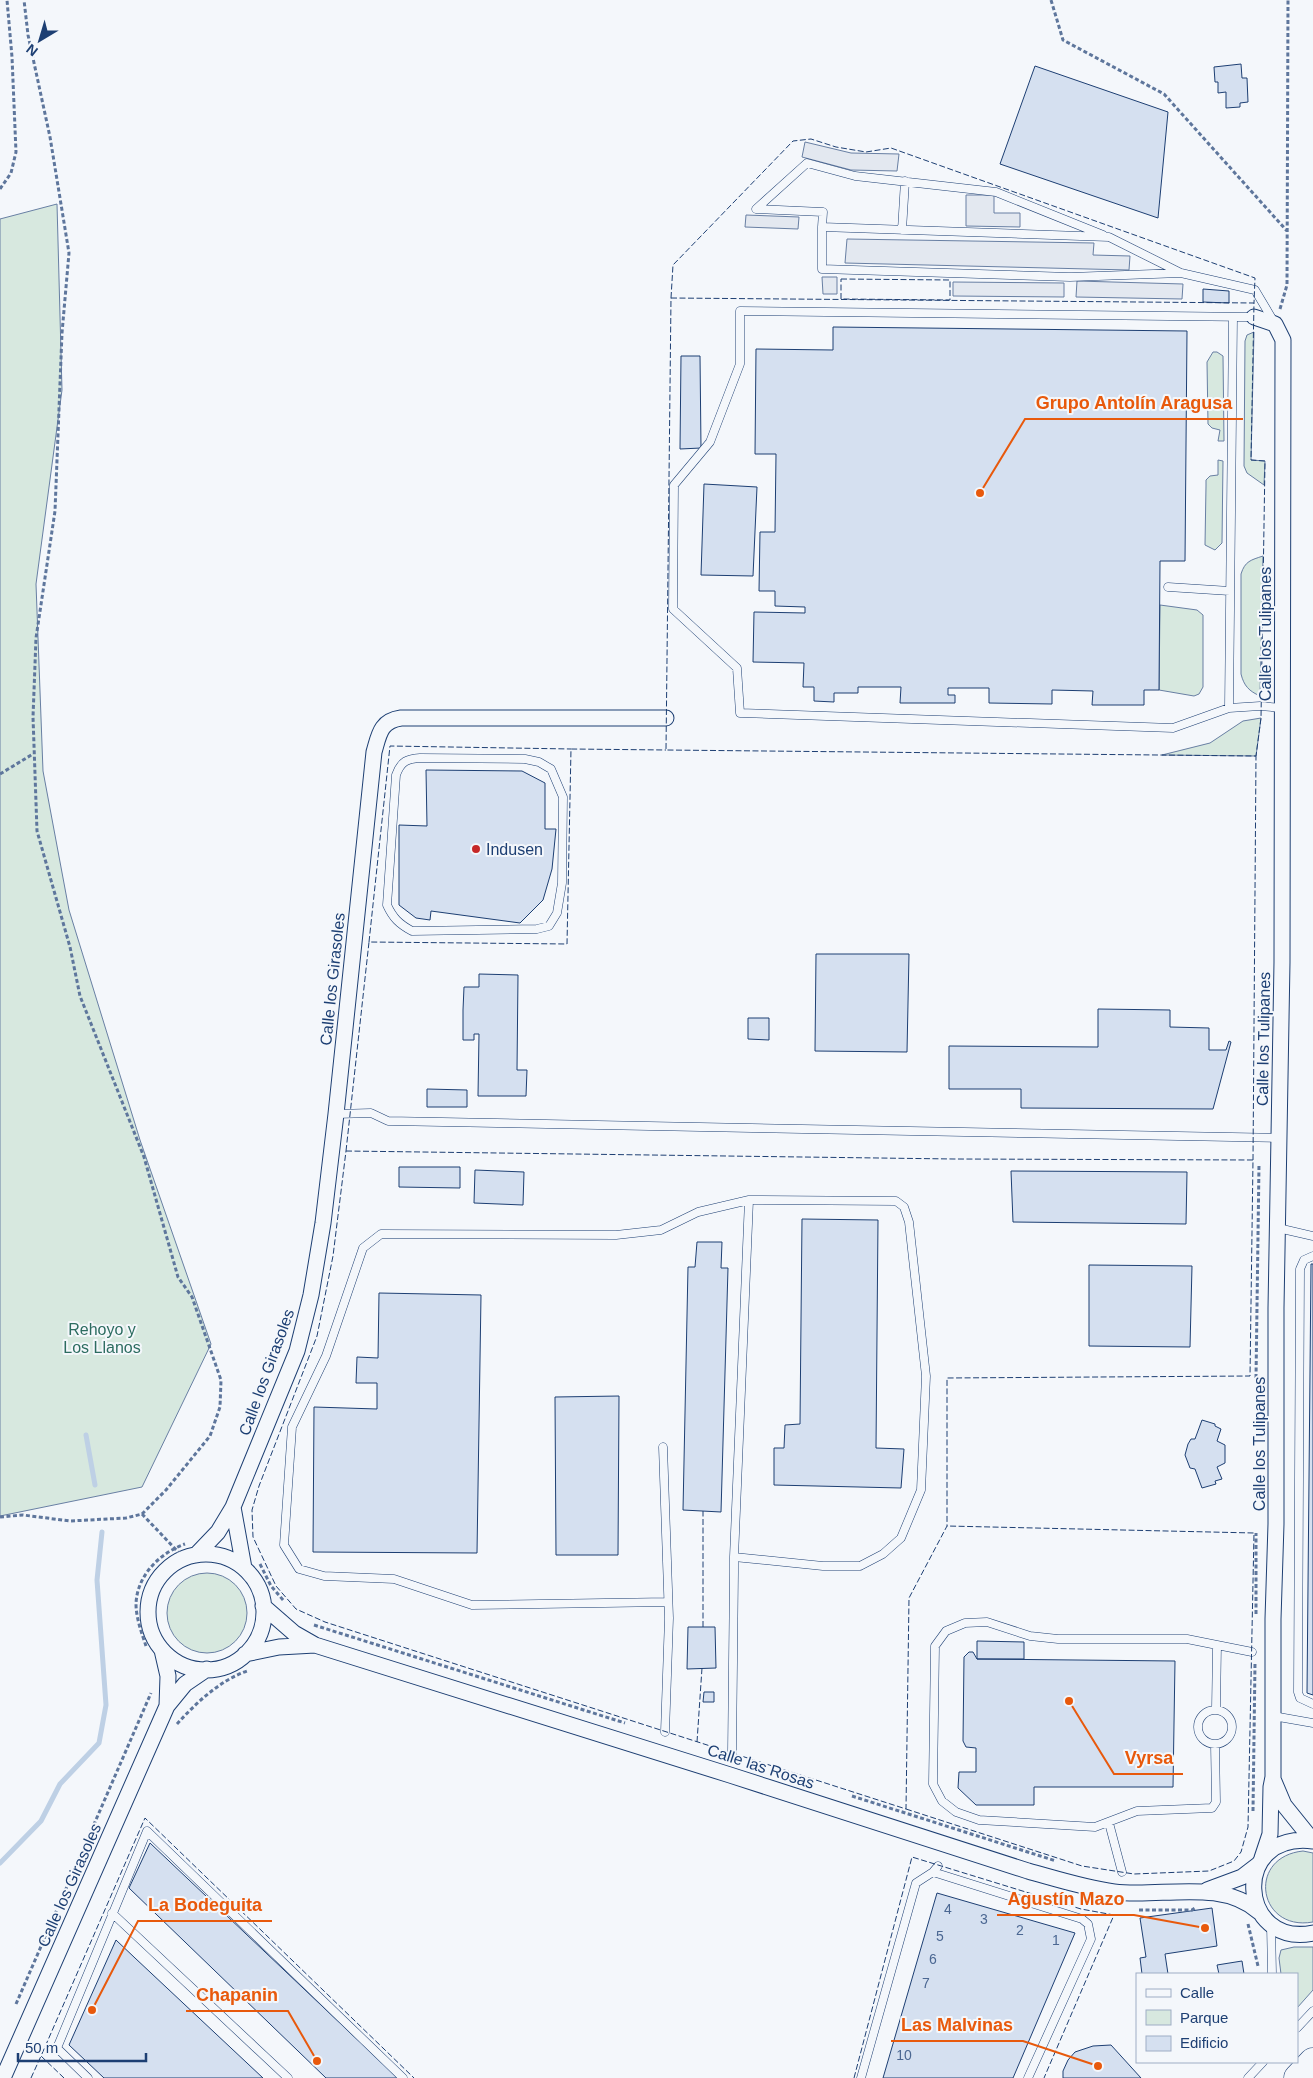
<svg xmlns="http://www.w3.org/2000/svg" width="1313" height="2078" viewBox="0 0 1313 2078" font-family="Arial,sans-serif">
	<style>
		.green { fill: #d7e8df; stroke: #687fa3 }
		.parking { fill: #e3e8f0; stroke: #687fa3 }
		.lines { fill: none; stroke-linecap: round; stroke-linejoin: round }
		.stream { stroke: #bed0e5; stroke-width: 5 }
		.building { fill: #d5e0f0; stroke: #1d3f73 }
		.service-casing { stroke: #1d3f73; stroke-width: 9 }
		.minor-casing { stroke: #1d3f73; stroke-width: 17 }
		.motorway-casing { stroke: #1d3f73; stroke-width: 29 }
		.path { stroke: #5e769c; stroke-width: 3; stroke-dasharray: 4 2.5; stroke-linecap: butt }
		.service { stroke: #f4f7fb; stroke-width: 8 }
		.minor { stroke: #f4f7fb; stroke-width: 15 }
		.motorway { stroke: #f4f7fb; stroke-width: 28 }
		.fence { stroke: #1d3f73; stroke-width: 1; stroke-dasharray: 6 2.5; stroke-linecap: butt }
		.poi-dot { fill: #c62828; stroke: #f4f7fb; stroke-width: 2 }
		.labels { text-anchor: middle; stroke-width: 4; stroke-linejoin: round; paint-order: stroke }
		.number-label { font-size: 14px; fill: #4b6792 }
		.street-label { font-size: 16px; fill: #1d3f73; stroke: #f4f7fb }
		.poi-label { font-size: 16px; fill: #1d3f73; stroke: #f4f7fb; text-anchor: start }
		.park-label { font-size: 16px; fill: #2c6c60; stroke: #f4f7fb }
		.leader { fill: none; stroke: #e8590c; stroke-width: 2 }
		.callout-dot { fill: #e8590c; stroke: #f4f7fb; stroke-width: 2 }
		.callout-label { font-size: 18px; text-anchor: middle; font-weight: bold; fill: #e8590c; stroke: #f4f7fb; stroke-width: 4; stroke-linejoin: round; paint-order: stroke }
	</style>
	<rect width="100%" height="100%" fill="#f4f7fb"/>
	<path class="green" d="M57,204L62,390L36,584L43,771L69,910L140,1140L211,1344L142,1487L0,1516V219Z
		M1254,332L1251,460L1265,461L1264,485L1247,473L1244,466L1245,341L1247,335Z
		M1213,352H1217L1223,356L1224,441H1218L1220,430L1212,428L1208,424L1207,362Z
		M1218,460L1223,461L1222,543L1215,550L1205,545L1206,486V480L1210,476L1218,475Z
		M1263,556L1260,696C1249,691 1244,686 1241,674V574C1245,561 1251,560 1263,556Z
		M1160,605L1197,610L1203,615V687L1199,694L1194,696L1159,690Z
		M1261,718L1256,756L1162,755L1210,743L1243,721Z
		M167 1613a40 40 0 1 1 80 0a40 40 0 1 1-80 0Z
		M1303,1851L1313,1853V1922C1258,1932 1246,1857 1303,1851Z
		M1294,1947H1313V1990L1297,2008V1974H1281L1279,1958L1281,1950Z"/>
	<path class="parking" d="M805,142L851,153L899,154L897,171L851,170L802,157Z
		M966,195H994V213H1020V227L966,226Z
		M746,215L799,217L798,229L745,227Z
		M847,239L1094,243L1093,255L1130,256L1129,270L845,263Z
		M822,277H837V294H823Z
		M1077,281L1183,284L1182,299L1076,297Z
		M953,282L1064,283V297L953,296Z"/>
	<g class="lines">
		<path class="stream" d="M86,1435L95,1485
			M0,1863L41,1821L60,1784L99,1743L106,1705L97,1580L102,1532"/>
	</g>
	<path class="building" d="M1241,64L1242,78H1247L1248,102L1240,103V107L1226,108V92L1218,93V82H1215L1214,67Z
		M1035,66L1168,112L1158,218L1000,164Z
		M1203,289L1229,291V303L1203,302Z
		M833,327L1187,331L1185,561H1160L1159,690H1144V705H1092L1093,691L1052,690V704L989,703V688H948V695H955V703H900L901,687H858V693H834V702L814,701V687H803L804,663L753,662L754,612L805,613V607L775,606V591H759L760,532H775L776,454H755L756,349L833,350Z
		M681,356H700L701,448L680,449Z
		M704,484L757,487L753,576L701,575Z
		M426,770L522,771L545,783V829H556L552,869L543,900L520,923L431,911L430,920L416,918L399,905V825L427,826Z
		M816,954H909L907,1052L815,1051Z
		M479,974L518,975L517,1070H527L526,1096H478L479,1034H474V1040H463V1010L464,987H479Z
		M1098,1009L1170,1010V1027L1209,1028V1050H1226L1229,1041L1231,1042L1213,1109L1021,1108V1089H949V1046L1098,1047Z
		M748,1018H769V1040L748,1039Z
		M427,1089L467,1090V1107H427Z
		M399,1167H460V1188L399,1187Z
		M475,1170L524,1172L523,1205L474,1203Z
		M1011,1171L1187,1172L1186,1224L1013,1222Z
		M802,1219L878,1220L876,1448L904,1449L901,1488L774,1485V1448H784L785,1425L800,1424Z
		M697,1242H722L721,1268H728L721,1512L683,1510L688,1267H695Z
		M1311,1264H1313V1695L1307,1693Z
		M1089,1265L1192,1266L1190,1347L1089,1346Z
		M379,1293L481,1295L477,1553L313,1552L314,1407L377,1409V1383H356L357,1357L378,1358Z
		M619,1396L618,1555H556L555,1397Z
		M1202,1420L1215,1424V1426L1221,1429L1217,1441L1225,1445V1463L1217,1467L1222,1479L1215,1481L1216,1484L1202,1488L1195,1469L1190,1468L1185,1455L1188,1444L1191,1439H1195Z
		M688,1627H715L716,1668L687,1669Z
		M977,1641L1024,1642V1659H977Z
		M969,1652H973L977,1659L1175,1661L1173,1787H1034V1805H976L958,1788L959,1772H976V1748L966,1747L963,1741L964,1657Z
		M704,1692H714V1702H703Z
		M150,1843L398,2078H326L129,1888Z
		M937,1893L1075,1933L1013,2078H883Z
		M1212,1908L1217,1946L1165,1954L1168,1974H1142L1140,1958L1146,1957L1140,1918Z
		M116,1940L135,1958L263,2078H104L69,2045Z
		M1242,1961L1244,1974H1219L1217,1965Z
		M1111,2045L1141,2078H1063V2071L1068,2060L1075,2052L1093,2046Z"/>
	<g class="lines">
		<g class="service-casing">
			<path id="service" d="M822,227L823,212L756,209L807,163L855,176L996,192L1103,235
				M902,230L905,181
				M1181,273L1070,277L822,269V227L1109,237L1181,273L1255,290L1274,322
				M1254,317L740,311V364L710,442L674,485L673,609L737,668L740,713L1173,728L1229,708L1260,706L1282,708
				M1168,587L1230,591
				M1229,708L1233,317
				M420,758L525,759L539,762L551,769L563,797L562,883L557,913L549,926L537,929L412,931C399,924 393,918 387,905L396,775C401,761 407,759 420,758Z
				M336,1114L371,1113L388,1121L1279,1138
				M1278,1228L1313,1236
				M1313,1256L1304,1260L1300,1269L1298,1692L1300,1698L1313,1704
				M663,1447L669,1618L665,1732
				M668,1602L472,1605L394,1579L324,1576L299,1569L284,1545L292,1427L326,1356L363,1248L381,1234L616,1235L661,1230L698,1212L749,1200
				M1216,1709L1217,1645
				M1198 1727a17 17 0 1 1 34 0a17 17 0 1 1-34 0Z
				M1273,1716L1313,1723
				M1215,1744L1216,1802L1212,1808L1137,1811L1095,1827L979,1820L956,1812L942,1801L933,1784L935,1646L946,1631L965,1623L987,1622L1030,1636L1058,1639H1187L1252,1652
				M732,1753L734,1572V1557L749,1200L896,1201L904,1207L909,1222L926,1376L921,1490L901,1538L883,1554L860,1566H823L734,1557
				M1109,1823L1122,1872
				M933,1872L1082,1919L1088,1924L1091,1939L1028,2078
				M112,1913L288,2078
				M1271,1925L1272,1974
				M1297,2028L1313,2011
				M88,2078L57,2048L147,1831L403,2078
				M861,2078L916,1883L933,1872L938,1866
				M1248,2078L1263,2062"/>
		</g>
		<g class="minor-casing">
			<path id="minor" d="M1254,317L1275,324L1283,340L1282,962L1276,1308V1524L1273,1619V1777L1271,1787L1270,1834L1262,1858
				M233,1507L244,1568
				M148 1612a58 58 0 1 1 116 0a58 58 0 1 1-116 0Z
				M196,1555L218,1532L233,1507L297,1351L311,1295L323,1223L336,1114L374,752C379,735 380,721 401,718H666
				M263,1606L294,1633L315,1645L730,1775L1028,1871C1057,1879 1085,1888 1114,1892C1161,1898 1221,1878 1259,1912
				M162,1650L168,1676L167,1706
				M245,1654L279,1647L315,1645
				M1273,1779L1284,1805L1313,1841
				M1313,1841C1230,1831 1238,1948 1313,1933
				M1207,1890L1242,1877L1259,1864
				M3,2078L167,1706L185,1684L207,1669"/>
		</g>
		<g class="motorway-casing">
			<path id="motorway" d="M1298,2078L1313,2062"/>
		</g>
		<path class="path" d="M1051,0L1063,40L1164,94L1287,231
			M0,189L11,173L16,152L12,57L7,0
			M1280,309L1287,285L1288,0
			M0,774L33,754
			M1256,1378L1259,1164
			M142,1514L182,1556
			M0,1517L23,1515L70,1521L126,1518L142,1514L166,1490L210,1436L220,1407L221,1380L192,1297L178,1277L144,1157L80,996L70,947L37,831L33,717L36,638L55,511L62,333L69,253L50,137L28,35L24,0
			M260,1564L271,1586L284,1601
			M1256,1614V1533
			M314,1625L625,1723
			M146,1646C142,1634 136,1618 136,1604C137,1575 160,1553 185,1544
			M177,1724C196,1703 219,1681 247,1671
			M852,1796L1056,1861
			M1253,1811L1255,1663
			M1139,1910H1192L1195,1908
			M1248,1924L1258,1966
			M16,2004L151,1693"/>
		<use href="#service" class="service"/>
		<use href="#minor" class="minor"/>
		<use href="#motorway" class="motorway"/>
		<path class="fence" d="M841,279L950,280V300L841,299Z
			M671,298L1254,303L1251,460L1265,461L1261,718L1256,756L666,750Z
			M671,298L673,265L793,141L811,139L836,147L866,152L891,148L1255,278L1254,303
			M369,942L390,746L571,749
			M346,1151L954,1159L1253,1160L1250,1376L947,1378V1526L909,1598L906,1809L325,1622L296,1609L276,1586L253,1537L252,1510L259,1486L317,1336L333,1256Z
			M346,1151L369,942L567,944L571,749L666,750
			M1253,1160L1256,756
			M703,1627V1511
			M697,1742L702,1668
			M906,1809L1082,1866L1134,1874L1209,1871L1234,1861L1241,1852L1248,1827L1254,1533L947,1526
			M31,2078L41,2056
			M64,2078L41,2056L145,1818L414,2078
			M854,2078L912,1857L1081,1909L1114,1915L1044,2078"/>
	</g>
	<circle class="poi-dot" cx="476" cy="849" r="5"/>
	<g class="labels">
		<g class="number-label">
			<text x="948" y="1914">4</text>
			<text x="984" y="1924">3</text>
			<text x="1020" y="1935">2</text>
			<text x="940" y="1941">5</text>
			<text x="1056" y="1945">1</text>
			<text x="933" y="1964">6</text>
			<text x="926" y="1988">7</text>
			<text x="904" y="2060">10</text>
		</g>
		<g class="street-label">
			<text transform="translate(1265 634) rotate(-90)" y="6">Calle los Tulipanes</text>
			<text transform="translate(332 979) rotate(-84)" y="6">Calle los Girasoles</text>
			<text transform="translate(1263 1039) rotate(-89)" y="6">Calle los Tulipanes</text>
			<text transform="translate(266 1372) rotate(-70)" y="6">Calle los Girasoles</text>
			<text transform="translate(1259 1444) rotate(-90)" y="6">Calle los Tulipanes</text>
			<text transform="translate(761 1766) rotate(18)" y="6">Calle las Rosas</text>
			<text transform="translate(69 1885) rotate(-66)" y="6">Calle los Girasoles</text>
		</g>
		<g class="poi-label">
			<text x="486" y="855">Indusen</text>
		</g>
		<g class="park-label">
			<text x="102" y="1335">Rehoyo y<tspan x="102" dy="18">Los Llanos</tspan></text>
		</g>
	</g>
	<path class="leader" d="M980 493L1025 419H1243M1069 1701L1114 1774H1183M1205 1928L1134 1915H997M92 2010L138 1921H272M317 2061L288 2011H186M1098 2066L1023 2041H891"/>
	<g class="callout-dot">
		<circle cx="980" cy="493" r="5"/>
		<circle cx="1069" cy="1701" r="5"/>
		<circle cx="1205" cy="1928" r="5"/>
		<circle cx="92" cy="2010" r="5"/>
		<circle cx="317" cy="2061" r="5"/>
		<circle cx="1098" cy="2066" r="5"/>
	</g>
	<g class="callout-label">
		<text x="1134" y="409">Grupo Antolín Aragusa</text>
		<text x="1149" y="1764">Vyrsa</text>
		<text x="1066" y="1905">Agustín Mazo</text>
		<text x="205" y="1911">La Bodeguita</text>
		<text x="237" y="2001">Chapanin</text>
		<text x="957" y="2031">Las Malvinas</text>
	</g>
	<rect x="1136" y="1973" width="162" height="90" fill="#f4f7fb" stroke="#9eadc5"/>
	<rect x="1146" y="1989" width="25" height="8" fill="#f4f7fb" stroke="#9eadc5"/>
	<text x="1180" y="1998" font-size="15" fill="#1d3f73">Calle</text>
	<rect x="1146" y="2010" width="25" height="15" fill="#d7e8df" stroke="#9eadc5"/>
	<text x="1180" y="2023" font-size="15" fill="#1d3f73">Parque</text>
	<rect x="1146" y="2036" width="25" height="15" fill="#d5e0f0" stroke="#9eadc5"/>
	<text x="1180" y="2048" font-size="15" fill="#1d3f73">Edificio</text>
	<g transform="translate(40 40) rotate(218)" stroke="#f4f7fb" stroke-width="4" paint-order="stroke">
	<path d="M0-4L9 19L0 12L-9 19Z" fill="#1d3f73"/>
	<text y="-8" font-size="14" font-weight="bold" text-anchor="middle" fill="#1d3f73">N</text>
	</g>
	<path d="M18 2053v8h128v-8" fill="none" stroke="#1d3f73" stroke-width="2.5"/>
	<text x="25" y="2053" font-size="15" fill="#1d3f73" stroke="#f4f7fb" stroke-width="4" paint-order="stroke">50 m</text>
</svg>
